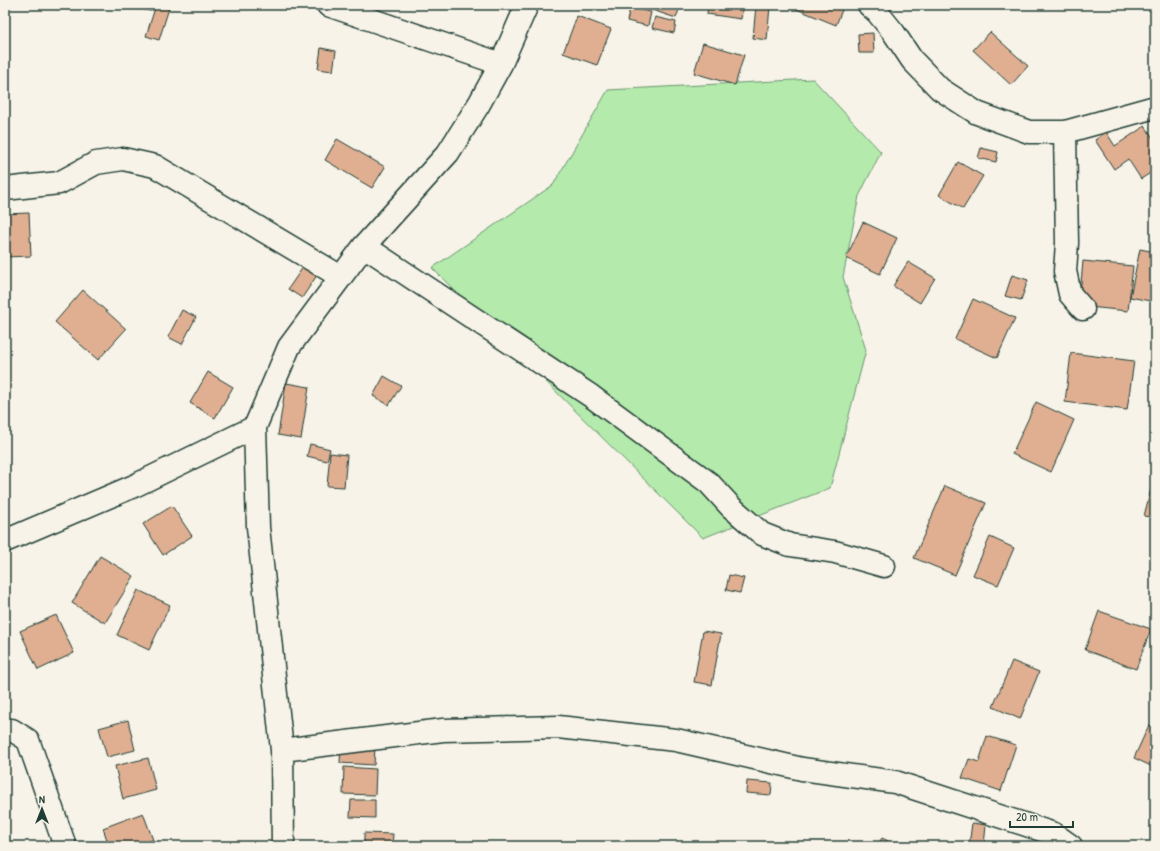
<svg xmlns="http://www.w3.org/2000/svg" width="1160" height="851" viewBox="0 0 1160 851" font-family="'Patrick Hand',sans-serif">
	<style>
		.green { fill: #b4eaac; stroke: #6a9470 }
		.building { fill: #e0af92; stroke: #1f3d34 }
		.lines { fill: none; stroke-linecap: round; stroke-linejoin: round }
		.minor-casing { stroke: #1f3d34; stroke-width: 25 }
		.minor { stroke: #f7f3e8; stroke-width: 22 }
	</style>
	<rect width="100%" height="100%" fill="#f7f3e8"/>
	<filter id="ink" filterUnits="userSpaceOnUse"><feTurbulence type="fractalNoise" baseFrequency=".025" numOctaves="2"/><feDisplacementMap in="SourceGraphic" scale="8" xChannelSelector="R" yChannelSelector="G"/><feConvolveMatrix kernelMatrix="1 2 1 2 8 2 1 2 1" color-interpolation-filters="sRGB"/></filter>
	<g filter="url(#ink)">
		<path class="green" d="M813,79L881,152L859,196L843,277L866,350L830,488L703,538L432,268L553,185L608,90Z"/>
		<path class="building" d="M56,5H71L70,9Z
			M140,5H153L151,11L139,9Z
			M156,5H170L159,40L146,36Z
			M637,5H673L680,7L676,18Z
			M708,5H743L741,19L707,14Z
			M756,5L770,6L767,40L753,38Z
			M796,5H844L836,25L794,8Z
			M630,8L651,12L648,26L627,21Z
			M577,16L611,29L597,65L563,53Z
			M655,17L676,22L674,33L652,28Z
			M990,32L1028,66L1011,85L973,50Z
			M873,33L874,53H859L858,34Z
			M703,43L744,55L735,85L694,73Z
			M321,48L336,51L333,71L318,69Z
			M1145,126L1155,141V170L1141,179L1128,159L1114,169L1095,140L1106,132L1115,146Z
			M337,139L385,167L372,188L325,160Z
			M981,148L998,152L996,162L978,158Z
			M958,162L983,176L963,209L939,195Z
			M29,213L31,256L5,257V214Z
			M863,222L897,238L880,274L846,258Z
			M1140,249L1155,252V302L1130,297Z
			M310,257L323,266L302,298L288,289Z
			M1083,261L1133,266L1128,311L1079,306Z
			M908,262L935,278L920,303L893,286Z
			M1012,275L1028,280L1021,300L1005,296Z
			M83,290L126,329L98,360L55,322Z
			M973,299L1015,318L997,358L955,339Z
			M182,310L196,317L182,344L168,337Z
			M1071,353L1134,361L1127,410L1065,402Z
			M208,372L233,387L215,418L190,403Z
			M384,376L401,386L389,405L373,396Z
			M286,383L309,387L301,439L278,435Z
			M1036,402L1074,420L1051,472L1012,454Z
			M310,444L330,449L327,461L307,456Z
			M330,453L347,455L344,487L327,486Z
			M1155,474V518L1144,516Z
			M945,486L986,503L955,575L914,558Z
			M172,506L192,536L163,555L143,524Z
			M990,537L1014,548L998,585L973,575Z
			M100,556L134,576L105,623L72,603Z
			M729,575L744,578L740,593L726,590Z
			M138,590L170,605L149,650L117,635Z
			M1099,611L1151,629L1136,669L1085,650Z
			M56,615L74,653L38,670L20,631Z
			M703,631L721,634L712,685L694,682Z
			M1012,661L1039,672L1020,719L993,707Z
			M128,720L135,750L107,757L99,728Z
			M1149,725L1155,727V757L1151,766L1134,758Z
			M987,736L1016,745L1001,791L962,778L969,759L979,762Z
			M341,745L375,747L374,765L340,763Z
			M148,758L156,790L123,799L115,766Z
			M344,767L376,769L375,795L343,794Z
			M747,781L772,783L771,795L746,793Z
			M351,800H375V818L350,817Z
			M143,813L153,840L135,846H109L103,828Z
			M972,823L986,825L984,846H969Z
			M364,833L393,834L392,846H364Z
			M882,838L898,846H877Z"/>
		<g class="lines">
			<g class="minor-casing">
				<path id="minor" d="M328,5L501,64
					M869,5L877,12L894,33L912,60L940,89L977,113L1029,132H1065L1155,107
					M1065,132L1067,243L1065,271L1070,294L1083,309
					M5,189L59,183L96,163L123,159L155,166L341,277
					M364,246L591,396L709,483L731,507L762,534L790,545L835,552L884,566
					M5,541L134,486L255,427
					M5,730H12L28,740L65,846
					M282,750L443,730L558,727L676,740L802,769L895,782L1054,834L1071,846
					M283,846L282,750L258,527L255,427L289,347L364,246L448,153L479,104L501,64L527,5"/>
			</g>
			<use href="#minor" class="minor"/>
		</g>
	</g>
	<rect width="1160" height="851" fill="none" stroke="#f7f3e8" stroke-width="20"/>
	<rect x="10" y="10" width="1140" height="831" fill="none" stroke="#1f3d34" stroke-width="1.5" filter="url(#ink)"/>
	<g transform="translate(42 809)" stroke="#f7f3e8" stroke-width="3" paint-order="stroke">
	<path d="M0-3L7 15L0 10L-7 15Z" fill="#1f3d34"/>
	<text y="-6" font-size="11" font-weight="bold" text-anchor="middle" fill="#1f3d34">N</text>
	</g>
	<path d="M1010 821v6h63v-6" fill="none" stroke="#1f3d34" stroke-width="2"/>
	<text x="1016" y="821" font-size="12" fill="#1f3d34" stroke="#f7f3e8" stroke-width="3" paint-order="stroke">20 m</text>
</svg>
